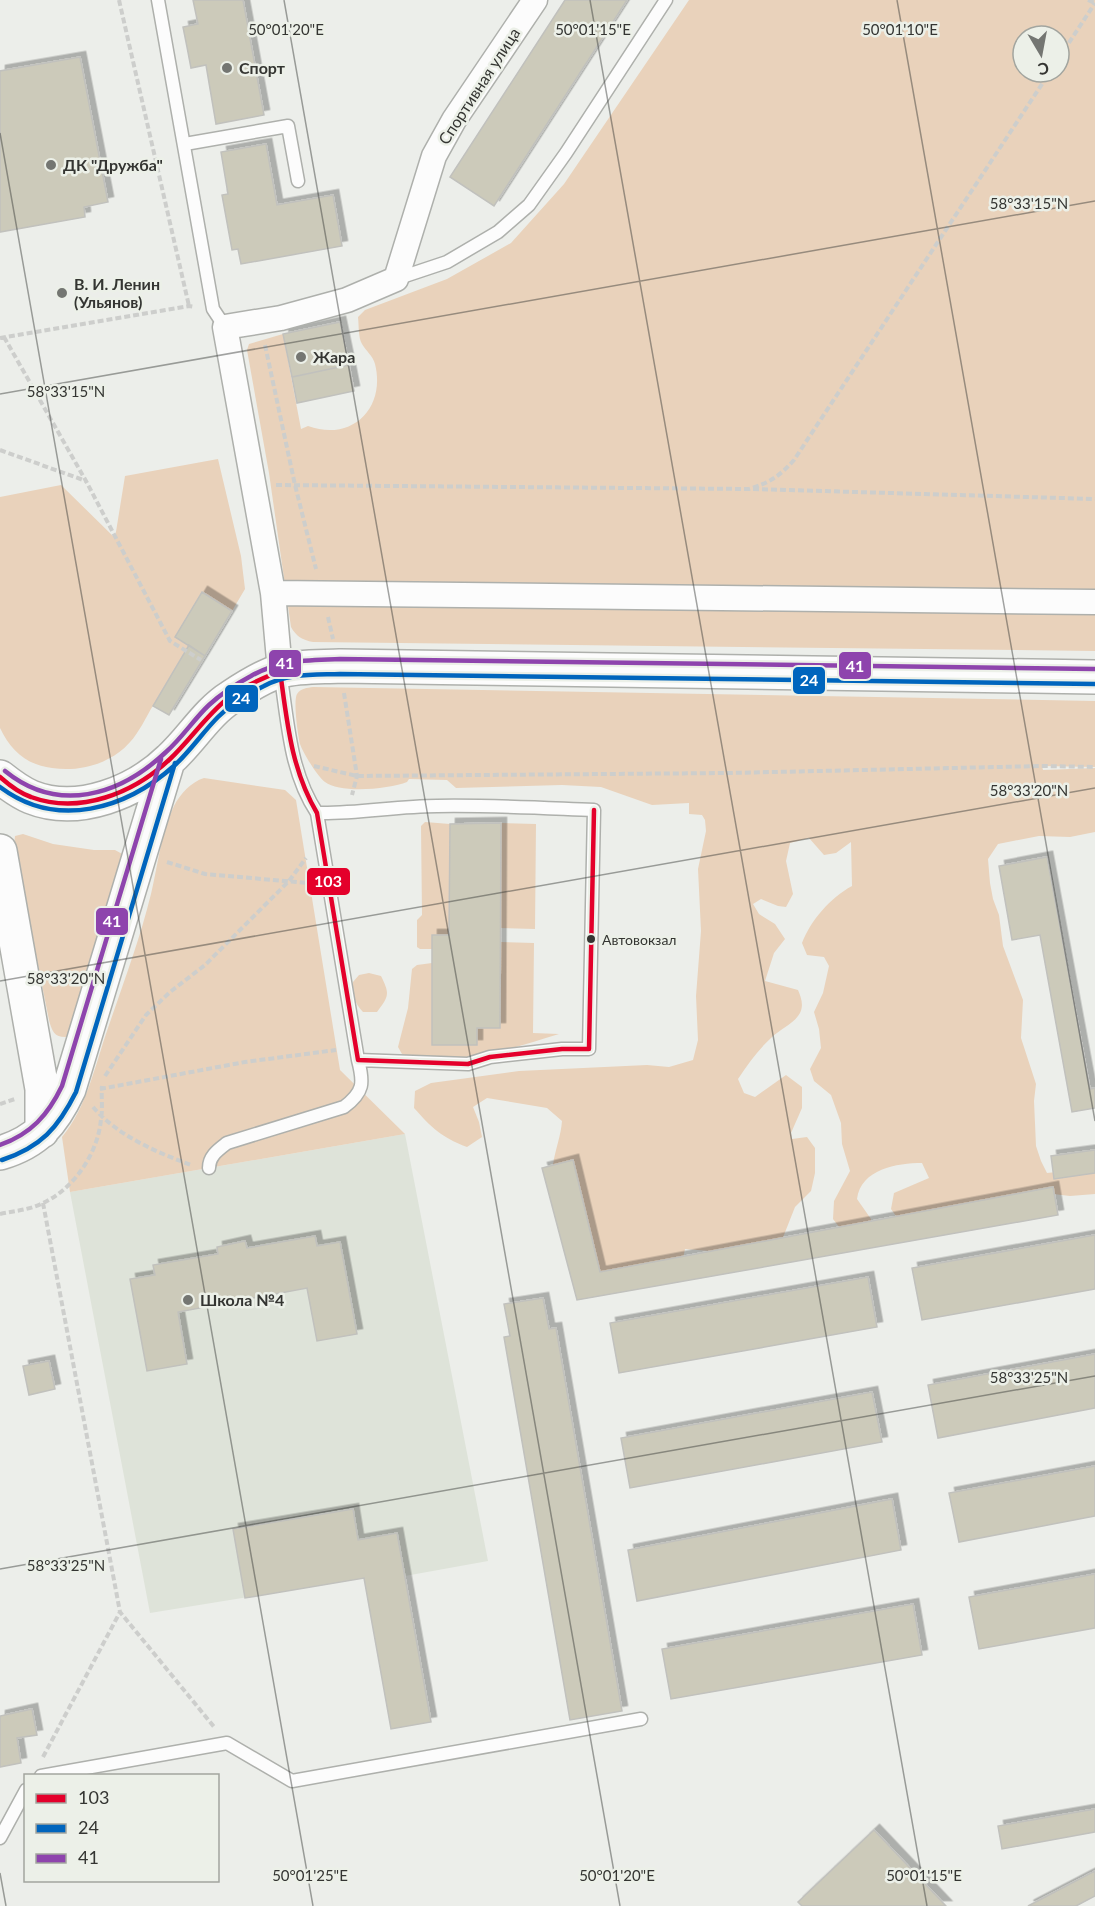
<svg xmlns="http://www.w3.org/2000/svg" width="1095" height="1906" viewBox="0 0 1095 1906" font-family="Lato,sans-serif">
	<style>
		.built { fill: #dee3d9 }
		.green { fill: #e9d2bb; fill-rule: evenodd }
		.building { fill: #cccaba; stroke: #c1c1bd; stroke-width: 1.5; filter: url(#shadow) }
		.lines { fill: none; stroke-linecap: round; stroke-linejoin: round }
		.lane-casing { stroke: #aeb0ac; stroke-width: 15 }
		.street-casing { stroke: #aeb0ac; stroke-width: 27 }
		.secondary-casing { stroke: #aeb0ac; stroke-width: 36 }
		.path { stroke: #cdcecc; stroke-width: 4; stroke-dasharray: 6 3; stroke-linecap: butt }
		.lane { stroke: #fcfcfc; stroke-width: 12 }
		.street { stroke: #fcfcfc; stroke-width: 24 }
		.secondary { stroke: #fcfcfc; stroke-width: 33 }
		.bus-1-casing { stroke: #ecf0e8; stroke-width: 9 }
		.bus-2-casing { stroke: #ecf0e8; stroke-width: 9 }
		.bus-3-casing { stroke: #ecf0e8; stroke-width: 9 }
		.bus-1 { stroke: #e4002b; stroke-width: 4.5 }
		.bus-2 { stroke: #0065bd; stroke-width: 4.5 }
		.bus-3 { stroke: #8e44ad; stroke-width: 4.5 }
		.ticks { fill: none; stroke: #343532; stroke-width: 1.5; stroke-opacity: 0.45 }
		.poi-dot { fill: #747672; stroke: #ecf0e8; stroke-width: 2 }
		.bus-dot { fill: #343532; stroke: #ecf0e8; stroke-width: 2 }
		.labels { text-anchor: middle; stroke-width: 5; stroke-linejoin: round; paint-order: stroke }
		.bus-label { font-size: 14px; fill: #343532; stroke: #ecf0e8; text-anchor: start }
		.poi-label { font-size: 16px; font-weight: bold; fill: #343532; stroke: #ecf0e8; text-anchor: start }
		.street-label { font-size: 16px; fill: #343532; stroke: #ecf0e8 }
		.ticks-label { font-size: 15px; text-anchor: middle; fill: #343532; stroke: #ecf0e8; stroke-width: 5; stroke-linejoin: round; paint-order: stroke }
		.line-badge { stroke: #ecf0e8; stroke-width: 2 }
		.badge-label { font-size: 16px; text-anchor: middle; font-weight: bold; fill: #fff }
	</style>
	<defs>
		<filter id="shadow"><feDropShadow dx="5.5" dy="-5.5" stdDeviation="0" flood-color="#0004"/></filter>
	</defs>
	<rect width="100%" height="100%" fill="#eceeea"/>
	<path class="built" d="M405,1134L488,1561L405,1576L364,1578L150,1613L70,1192Z"/>
	<path class="green" d="M689,0H1095V651L313,642C302,640 296,636 291,627L269,473L247,350L249,344L283,334L301,429L308,426C352,442 386,408 375,364C373,356 366,351 362,344C358,337 359,325 358,317L365,310L447,279L511,243L564,184ZM1023,36H1059V72H1023Z
		M218,459L241,556L245,589L232,611L202,593L175,637L189,645C178,664 167,682 156,701C149,711 144,723 137,733C119,761 84,773 52,768C27,765 11,751 0,728V497L61,485L115,538L125,476Z
		M313,687L1095,701V767L1042,766L1043,770L1095,768V832L1070,837L1039,836L998,844L988,859L990,883L993,899L999,915L1003,946L1023,1000L1021,1038L1036,1084L1034,1101L1036,1146L1041,1161L1047,1173L1095,1168V1194L1070,1196L1045,1193L901,1223L891,1209L894,1193L929,1178L922,1163C897,1163 861,1169 857,1199L871,1219V1235L843,1232L833,1219L834,1201L850,1171L842,1144L841,1123L831,1095L814,1081L810,1069L821,1048L819,1029L814,1012L823,993L829,966L824,957L807,955L802,943C811,920 830,898 852,886L851,842L836,853L824,855L809,838L790,843L786,861L793,894L786,907L778,906L761,899L753,904L759,914L775,924L785,939L774,953L765,981L798,990C801,997 804,1005 800,1013C794,1024 780,1029 771,1038C758,1050 748,1064 738,1079L744,1093L755,1097L786,1075L802,1087V1108L791,1133L792,1139L807,1137L815,1148V1173L811,1191L795,1207L780,1245L728,1256L710,1251L685,1249L681,1268L591,1285L553,1165C555,1150 561,1136 562,1121L547,1108L487,1098L473,1107L479,1122L482,1137L467,1147C441,1137 432,1128 414,1108L415,1091L431,1083L519,1071L647,1065L669,1067L693,1060L698,1040L696,996L701,931L698,869L706,831L705,820L702,815L689,814V803L652,805L601,787L562,785L456,788L447,780L409,779L407,782C390,789 340,794 325,782C318,777 303,753 300,744C298,736 293,701 297,694C301,688 307,688 313,687Z
		M204,778L285,790L296,800L340,1070L405,1134L70,1192L62,1137C87,1107 95,1065 108,1028C123,984 140,939 151,894C158,865 161,832 174,806C180,794 191,782 204,778Z
		M425,822L450,824L449,935H432V949H420L417,947V920L422,915L421,826Z
		M501,823L536,824L535,929L500,928Z
		M23,834L53,844L94,850H115L124,855L68,1037C55,1038 52,1032 49,1020L14,845L15,836Z
		M500,942L534,943L533,1033L559,1034C510,1049 453,1069 402,1054L398,1047L408,1008L412,969L417,965L432,963V1044L477,1045V1028H500Z
		M369,973L381,976C390,994 389,996 377,1012H363C354,1003 353,994 353,982L359,975Z"/>
	<path class="building" d="M193,0H243L264,115L216,124L206,65L191,68L187,47L183,27L198,24Z
		M565,0H627L494,206L450,177Z
		M80,57L108,202L84,207L85,217L0,232V71Z
		M266,144L277,205L333,195L342,246L241,264L238,249L232,250L222,195L228,194L221,152Z
		M340,322L349,365L292,377L283,334Z
		M349,365L354,391L297,403L292,377Z
		M202,592L232,611L205,656L175,637Z
		M189,645L205,656L169,715L153,706Z
		M501,823L500,1028H477V1045H432V935H449L450,824Z
		M1047,857L1090,1089L1095,1088V1108L1072,1112L1040,935L1012,940L999,866Z
		M1095,1150V1173L1054,1179L1051,1156Z
		M573,1160L600,1272L1053,1187L1058,1215L577,1300L542,1168Z
		M1095,1235V1289L922,1320L912,1268Z
		M315,1236L317,1246L340,1242L357,1334L317,1341L307,1288L178,1312L187,1364L147,1371L130,1279L155,1275L153,1265L218,1254L217,1247L245,1241L247,1248Z
		M868,1277L877,1327L619,1373L610,1323Z
		M543,1298L549,1329L556,1328L622,1711L570,1720L504,1337L510,1336L504,1304Z
		M1095,1354V1408L938,1438L928,1385Z
		M49,1361L55,1389L29,1395L23,1366Z
		M872,1392L882,1442L630,1488L621,1438Z
		M1095,1466V1516L959,1542L949,1493Z
		M892,1499L901,1550L637,1601L628,1550Z
		M353,1509L358,1540L397,1533L431,1722L391,1729L364,1578L245,1598L233,1529Z
		M1095,1574V1628L979,1649L969,1597Z
		M913,1604L922,1655L671,1699L662,1649Z
		M32,1709L37,1735L17,1738L21,1763L0,1767V1716Z
		M1095,1809V1832L1002,1849L998,1826Z
		M874,1830L946,1906H802L798,1902Z
		M1095,1871V1896L1076,1906H1028Z"/>
	<g class="lines">
		<g class="lane-casing">
			<path id="lane" d="M158,0L213,309L225,327
				M185,144L288,126L298,181
				M396,279L447,262L498,232L529,205L566,153L666,0
				M317,813C357,814 397,806 437,806C489,805 542,808 594,810L589,1049H562L490,1057L468,1064L358,1060
				M209,1168C209,1156 218,1150 227,1143L344,1107C364,1092 364,1083 358,1060L317,813C289,771 288,720 280,672
				M41,1776L227,1743L292,1781L641,1719
				M0,1838L26,1790"/>
		</g>
		<g class="street-casing">
			<path id="street" d="M273,593L1095,602
				M280,671L273,593L225,327L281,318L347,300L396,279L434,156L454,120L535,0"/>
		</g>
		<g class="secondary-casing">
			<path id="secondary" d="M0,777C10,785 19,792 31,797C78,816 136,792 170,759C191,740 207,712 231,697C246,687 263,676 280,671C299,666 320,667 340,666L1095,677
				M0,851L42,1089V1131
				M0,1153C37,1142 53,1123 69,1089L168,761"/>
		</g>
		<path class="path" d="M119,0L189,306
			M1088,0L1095,3
			M1059,58L1095,3
			M4,337L86,481L170,641L201,660
			M0,338L189,306L195,307
			M265,345L295,485L316,569
			M0,450L86,481
			M276,485L749,489C769,483 780,476 794,460L1050,72
			M753,489L1095,499
			M328,617L333,639
			M344,693L357,776L352,795
			M314,766L357,776L729,773L1042,766L1095,767
			M167,862L205,874L308,883
			M105,1076L146,1015L170,992L205,965L289,881L306,858
			M100,1089L245,1062L336,1050
			M0,1104L15,1099
			M93,1107C118,1136 156,1152 191,1165
			M43,1203L120,1612L215,1728
			M0,1214C14,1211 28,1210 41,1204C73,1190 98,1154 101,1119C103,1108 101,1097 102,1086
			M43,1757L120,1612"/>
		<use href="#lane" class="lane"/>
		<use href="#street" class="street"/>
		<use href="#secondary" class="secondary"/>
		<g class="bus-1-casing">
			<path id="bus-1" d="M280,671C287,721 291,769 317,813L358,1060L468,1064L490,1057L562,1049H589L594,810
				M0,777C9,785 19,793 31,797C80,815 134,793 170,759C190,740 206,716 227,699C243,686 262,679 280,671"/>
		</g>
		<g class="bus-2-casing">
			<path id="bus-2" d="M0,787C57,830 126,809 175,765C191,750 203,732 218,717C231,704 248,694 264,686C288,673 314,675 340,674L1095,684
				M2,1160C41,1147 58,1128 76,1092L175,763"/>
		</g>
		<g class="bus-3-casing">
			<path id="bus-3" d="M5,771C58,814 119,796 166,752C182,738 194,719 209,705C222,693 236,684 251,676C279,660 308,660 340,659L1095,669
				M0,1145C31,1134 48,1115 62,1086L161,759"/>
		</g>
		<use href="#bus-1" class="bus-1"/>
		<use href="#bus-2" class="bus-2"/>
		<use href="#bus-3" class="bus-3"/>
	</g>
	<path class="ticks" d="M284,0L620,1906M590,0L927,1906M897,0L1095,1121M0,133L313,1906M0,394L1095,201M0,981L1095,788M0,1569L1095,1376M0,1873L6,1906"/>
	<g class="poi-dot">
		<circle cx="227" cy="68" r="6"/>
		<circle cx="51" cy="165" r="6"/>
		<circle cx="62" cy="293" r="6"/>
		<circle cx="301" cy="357" r="6"/>
		<circle cx="188" cy="1300" r="6"/>
	</g>
	<circle class="bus-dot" cx="591" cy="939" r="5"/>
	<g class="labels">
		<g class="bus-label">
			<text x="602" y="945">Автовокзал</text>
		</g>
		<g class="poi-label">
			<text x="239" y="74">Спорт</text>
			<text x="63" y="171">ДК "Дружба"</text>
			<text x="74" y="290">В. И. Ленин<tspan x="74" dy="18">(Ульянов)</tspan></text>
			<text x="313" y="363">Жара</text>
			<text x="200" y="1306">Школа №4</text>
		</g>
		<g class="street-label">
			<text transform="translate(479 86) rotate(-57)" y="6">Спортивная улица</text>
		</g>
	</g>
	<g class="ticks-label">
		<text x="286" y="35">50°01'20"E</text>
		<text x="900" y="35">50°01'10"E</text>
		<text x="593" y="35">50°01'15"E</text>
		<text x="1029" y="209">58°33'15"N</text>
		<text x="66" y="397">58°33'15"N</text>
		<text x="1029" y="796">58°33'20"N</text>
		<text x="66" y="984">58°33'20"N</text>
		<text x="1029" y="1383">58°33'25"N</text>
		<text x="66" y="1571">58°33'25"N</text>
		<text x="310" y="1881">50°01'25"E</text>
		<text x="617" y="1881">50°01'20"E</text>
		<text x="924" y="1881">50°01'15"E</text>
	</g>
	<g class="line-badge">
		<rect x="268" y="649" width="34" height="29" rx="6" fill="#8e44ad"/>
		<rect x="838" y="651" width="34" height="29" rx="6" fill="#8e44ad"/>
		<rect x="792" y="666" width="34" height="29" rx="6" fill="#0065bd"/>
		<rect x="224" y="684" width="35" height="29" rx="6" fill="#0065bd"/>
		<rect x="306" y="867" width="45" height="29" rx="6" fill="#e4002b"/>
		<rect x="95" y="907" width="34" height="29" rx="6" fill="#8e44ad"/>
	</g>
	<g class="badge-label">
		<text x="285" y="669">41</text>
		<text x="855" y="672">41</text>
		<text x="809" y="686">24</text>
		<text x="241" y="704">24</text>
		<text x="328" y="887">103</text>
		<text x="112" y="927">41</text>
	</g>
	<rect x="24" y="1774" width="195" height="108" fill="#ecf0e8" stroke="#a2a59f" stroke-width="1.5"/>
	<rect x="36" y="1794" width="30" height="9" fill="#e4002b" stroke="#a2a59f" stroke-width="1.5"/>
	<text x="78" y="1804" font-size="18" fill="#343532">103</text>
	<rect x="36" y="1824" width="30" height="9" fill="#0065bd" stroke="#a2a59f" stroke-width="1.5"/>
	<text x="78" y="1834" font-size="18" fill="#343532">24</text>
	<rect x="36" y="1854" width="30" height="9" fill="#8e44ad" stroke="#a2a59f" stroke-width="1.5"/>
	<text x="78" y="1864" font-size="18" fill="#343532">41</text>
	<g transform="translate(1041 54) rotate(170)"><circle r="28" fill="#ecf0e8" stroke="#a2a59f" stroke-width="1.5"/>
	<path d="M0-4.5L10 22L0 15L-10 22Z" fill="#747672"/>
	<text y="-9" font-size="16" font-weight="bold" text-anchor="middle" fill="#343532">С</text>
	</g>
</svg>
